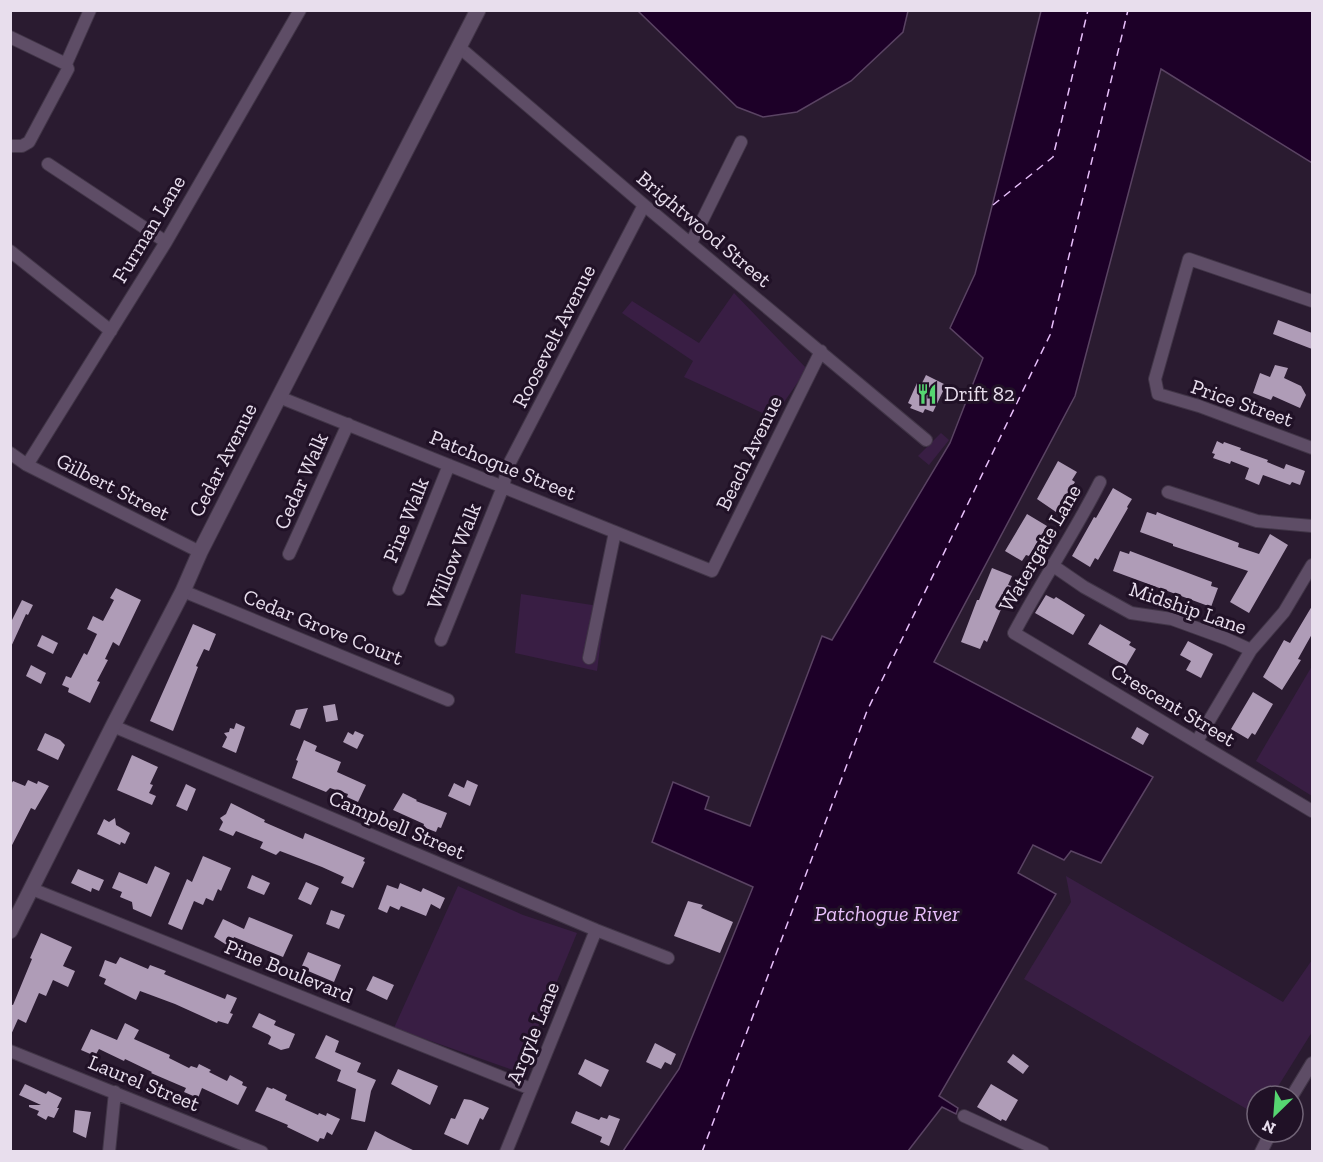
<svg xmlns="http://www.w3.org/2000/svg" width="1323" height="1162" viewBox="0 0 1323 1162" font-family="'Zilla Slab',serif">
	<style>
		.green { fill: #391e44 }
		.water { fill: #1d0028; stroke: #5a4363; stroke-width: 1.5 }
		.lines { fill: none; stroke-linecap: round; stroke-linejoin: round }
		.ferry { stroke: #e8bffb; stroke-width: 1.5; stroke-dasharray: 8 6; stroke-linecap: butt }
		.building { fill: #af9cb7 }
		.minor-casing { stroke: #413547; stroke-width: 14 }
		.tertiary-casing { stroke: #413547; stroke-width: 17 }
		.minor { stroke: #5e4d66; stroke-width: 12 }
		.tertiary { stroke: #5e4d66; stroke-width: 15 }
		.labels { text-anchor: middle; stroke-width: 6; stroke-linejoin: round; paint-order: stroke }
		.street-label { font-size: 21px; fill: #e8deed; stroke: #201126 }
		.poi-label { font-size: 21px; fill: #e8deed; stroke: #201126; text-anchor: start }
		.water-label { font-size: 22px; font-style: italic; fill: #e8bffb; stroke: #201126 }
	</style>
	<rect width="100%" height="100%" fill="#2a1b30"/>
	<path class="green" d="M734,293L807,369L773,418L684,377L693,361L622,313L632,301L699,343Z
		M941,433L949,440L929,465L918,456Z
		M521,594L605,607L597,671L515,653Z
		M1312,666V796L1256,761Z
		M1066,876L1283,1002L1312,960V1032L1272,1096H1257V1115L1024,979L1071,902Z
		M458,886L523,915L577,933L521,1068L516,1071L394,1028Z"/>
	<path class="water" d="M638,11H908L903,32L851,81L797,112L763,117L737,107Z
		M1041,11H1312V163L1161,69L1075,396L934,662L1153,777L1101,863L1071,851L1064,860L1033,845L1018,873L1056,894L939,1096L958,1108L956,1114L942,1107L908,1151H623L679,1069L753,887L652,842L673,782L709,797L705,809L750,826L822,636L832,640L950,443L983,358L950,328L975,274Z"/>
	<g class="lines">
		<path class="ferry" d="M993,205L1053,157L1088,10
			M702,1152L867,711L1050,335L1128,10"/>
	</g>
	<path class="building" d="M1278,320L1312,333V349L1273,334Z
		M1275,365L1288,368L1284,378L1301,386L1306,395L1300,408L1273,396L1271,400L1253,393L1260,373L1270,377Z
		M926,375L946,385L933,412L925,409L923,413L910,408L912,405L908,403L917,383L921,385Z
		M1217,441L1223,444L1224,442L1241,448L1240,450L1268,460L1267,462L1284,469L1286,464L1305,471L1300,485L1292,482L1290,485L1263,475L1259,485L1245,479L1249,468L1231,461L1230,464L1213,458L1215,454L1212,453Z
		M1058,461L1077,472L1072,480L1075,482L1056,512L1037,499Z
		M1113,488L1132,499L1127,507L1128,508L1098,560L1095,558L1090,567L1072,556L1094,517L1096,518Z
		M1147,512L1156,515L1157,512L1167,516L1239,543L1238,547L1259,554L1270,534L1288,545L1249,613L1230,602L1248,571L1173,546V544L1140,532Z
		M1027,514L1047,526L1029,556L1026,555L1022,561L1005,551Z
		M1120,551L1129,554L1130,551L1212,582L1211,586L1218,588L1211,607L1113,571Z
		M992,568L1012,576L1008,585L1011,586L987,642L984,640L980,649L961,642L977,600H979Z
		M116,588L141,600L119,646L113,642L105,659L108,660L97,681L100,682L90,703L68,692L69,688L62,685L66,676L71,678L84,653L87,655L97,634L87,629L93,616L103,621L114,600L110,598Z
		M1046,595L1054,599L1056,597L1085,615L1073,635L1035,613Z
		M22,600L33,605L28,615L26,614L10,649V624Z
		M1312,606V634L1298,659L1301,660L1282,690L1263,677L1284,640L1290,643Z
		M193,624L216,634L209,651L204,649L196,666L198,667L173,731L150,721Z
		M1100,624L1131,642L1129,645L1136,649L1126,666L1088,644Z
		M42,635L58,643L53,654L37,646Z
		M1188,641L1213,654L1201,678L1186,670L1191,661L1180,655Z
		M31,665L46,673L41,684L26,676Z
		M1253,692L1273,704L1255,735L1252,733L1248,739L1231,729Z
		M335,704L338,720L326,722L323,706Z
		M308,708L300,729L290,725L296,710Z
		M236,723L245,727L236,753L222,747L227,737L224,733L229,732L230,728L234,729Z
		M1137,727L1149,734L1143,745L1131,738Z
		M355,731L364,735L357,749L343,742L348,732L353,735Z
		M45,733L60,740L65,745L58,760L37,750Z
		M304,740L317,746L315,751L341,762L337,772L366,785L358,802L347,797L348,794L330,788L326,792L292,778L298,761L296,760Z
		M132,755L158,767L150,784L153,785L149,793L156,796L152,805L117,790Z
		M28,780L37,784L38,781L49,786L35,810L31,808L10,849V786L13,781L25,786Z
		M467,780L478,785L470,806L448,796L454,783L464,788Z
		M186,784L196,789L187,811L176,806Z
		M403,793L417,800L416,801L447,813L441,828L438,827L436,832L423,827L424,824L393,810Z
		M231,803L265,820L264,822L303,839L305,833L365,858L363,861L365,862L353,888L341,883L344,877L322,867L280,851L276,855L260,848L263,842L236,831L233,836L219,830L223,822L220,818L226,814Z
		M115,818L116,825L130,833L125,844L121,842L120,845L97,834L104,819L109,822Z
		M203,856L231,868L221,891L218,889L213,901L206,898L203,905L194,901L182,930L168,924L187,879L192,882Z
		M155,866L170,873L151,917L133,909L132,902L120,897L122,892L112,888L119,872L147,884Z
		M78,869L104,880L99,891L92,888L91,892L71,883Z
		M252,875L270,883L264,895L247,888Z
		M306,882L319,888L311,905L298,899Z
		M400,883L421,892L423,888L445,898L440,909L431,904L426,916L401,906L399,910L390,906L387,913L378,909L387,885L398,889Z
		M688,901L703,905L701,908L733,922L720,953L674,936Z
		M331,910L345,915L339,929L326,924Z
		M249,917L293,935L283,957L234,937L230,947L214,937L223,919L244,929Z
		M41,933L72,947L63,966L75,971L68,987L53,980L46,996L39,993L26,1023L18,1019L10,1037V1004L13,1005L32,959L30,958Z
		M308,952L341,965L334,982L301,968Z
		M120,957L148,969L150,965L166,971L164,974L225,999L227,994L237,998L230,1013L233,1014L228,1024L218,1021L217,1023L175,1004L140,991L136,1000L104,984L106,979L99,976L105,960L116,964Z
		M373,976L394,985L387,1000L366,990Z
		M259,1013L276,1021L274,1025L295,1034L289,1048L281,1050L268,1044L271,1037L269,1035L252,1027Z
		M125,1023L139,1030L134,1039L170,1055L169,1058L189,1068L191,1066L197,1068L199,1064L211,1070L209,1072L227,1081L230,1075L243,1082L242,1085L247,1087L238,1105L202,1088L198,1098L184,1092L186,1088L151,1073L152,1072L125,1059L124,1061L99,1049L95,1056L81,1050L91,1029L117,1040Z
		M326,1035L339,1041L335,1052L361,1063L357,1072L376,1080L371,1091L365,1122L351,1119L356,1089L337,1081L341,1070L315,1058Z
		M655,1043L676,1054L671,1065L665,1062L661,1069L646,1062Z
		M1013,1054L1029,1066L1023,1074L1007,1062Z
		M585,1059L609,1070L601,1087L578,1074Z
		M398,1069L438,1086L430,1105L391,1084Z
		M25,1084L46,1094L48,1091L62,1098L57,1108H59L54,1118L48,1116L46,1120L37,1115L39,1111L29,1107V1105H41L19,1095Z
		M991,1084L1018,1100L1006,1121L1002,1119L1001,1121L977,1107Z
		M267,1087L272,1089L273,1088L287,1095L285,1100L318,1115L319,1113L326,1116L327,1113L340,1119L332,1135L327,1132L324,1139L320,1138L318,1142L287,1127L288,1125L255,1111Z
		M464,1099L471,1100L489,1108L483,1120L480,1118L468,1145L444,1134L451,1118L455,1119Z
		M75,1110L91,1112L86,1138L73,1132Z
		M576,1111L599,1120L601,1117L607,1119L609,1115L620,1119L609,1146L600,1142L602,1137L571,1123Z
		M375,1131L388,1138L417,1152H366Z"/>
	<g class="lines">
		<g class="minor-casing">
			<path id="minor" d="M10,37L66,64
				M459,47L644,205L926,440
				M10,146H22L29,142L68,69L66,64L90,10
				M48,164L166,242
				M691,243L741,142
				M10,251L111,331
				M1312,301L1189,259L1155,379L1158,394L1199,406L1312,448
				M279,397L712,571L821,351
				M10,453L27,465L200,552
				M27,465L166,242L300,10
				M1100,482C1074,534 1041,582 1014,633L1312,811
				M1168,492L1257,521L1312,526
				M289,554L348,424
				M1052,565L1084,587L1131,613L1172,619L1227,639L1251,650
				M399,589L449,465
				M183,591L448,700
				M441,640L503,487L508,466L644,205
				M589,658L615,532
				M113,726L596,930L668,958
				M1197,741L1251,650L1284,612L1312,565
				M32,889L531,1089
				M10,1051L262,1152
				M1292,1096L1312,1063
				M964,1116L1043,1152
				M109,1152L115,1092
				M506,1152L596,930
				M1261,1152L1271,1132"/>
		</g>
		<g class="tertiary-casing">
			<path id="tertiary" d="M10,931L113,726L183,591L200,552L279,397L478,10"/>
		</g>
		<use href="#minor" class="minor"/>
		<use href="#tertiary" class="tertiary"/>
	</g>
	<defs>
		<g id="restaurant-bare" transform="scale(1.62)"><path d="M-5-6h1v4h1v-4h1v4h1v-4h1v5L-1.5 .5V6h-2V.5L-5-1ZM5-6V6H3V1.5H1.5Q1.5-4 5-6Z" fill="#56d671" stroke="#201126" stroke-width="2.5" paint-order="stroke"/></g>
	</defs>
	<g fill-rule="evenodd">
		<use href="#restaurant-bare" x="927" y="394"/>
	</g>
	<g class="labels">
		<g class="street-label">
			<text transform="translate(149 229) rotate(-59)" y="7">Furman Lane</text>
			<text transform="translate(704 229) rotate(40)" y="7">Brightwood Street</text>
			<text transform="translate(554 336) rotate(-63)" y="7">Roosevelt Avenue</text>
			<text transform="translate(1242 403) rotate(19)" y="7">Price Street</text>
			<text transform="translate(749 453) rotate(-64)" y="7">Beach Avenue</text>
			<text transform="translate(223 460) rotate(-63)" y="7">Cedar Avenue</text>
			<text transform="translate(503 465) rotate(22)" y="7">Patchogue Street</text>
			<text transform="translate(301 481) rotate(-66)" y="7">Cedar Walk</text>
			<text transform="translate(113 487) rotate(27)" y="7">Gilbert Street</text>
			<text transform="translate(406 520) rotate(-68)" y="7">Pine Walk</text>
			<text transform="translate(1040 548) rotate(-60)" y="7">Watergate Lane</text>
			<text transform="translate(454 556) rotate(-68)" y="7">Willow Walk</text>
			<text transform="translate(1188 608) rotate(19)" y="7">Midship Lane</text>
			<text transform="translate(323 627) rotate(22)" y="7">Cedar Grove Court</text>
			<text transform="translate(1173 705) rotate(31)" y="7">Crescent Street</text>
			<text transform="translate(397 825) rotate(23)" y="7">Campbell Street</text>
			<text transform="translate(289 971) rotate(22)" y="7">Pine Boulevard</text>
			<text transform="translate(533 1033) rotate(-68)" y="7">Argyle Lane</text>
			<text transform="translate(144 1083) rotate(22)" y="7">Laurel Street</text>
		</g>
		<g class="poi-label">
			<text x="944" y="401">Drift 82</text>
		</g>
		<g class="water-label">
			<text x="887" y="921">Patchogue River</text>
		</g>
	</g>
	<rect width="1323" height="1162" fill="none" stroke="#e8deed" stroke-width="24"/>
	<g transform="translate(1275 1114) rotate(205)"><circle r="28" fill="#201126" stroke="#706376" stroke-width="1.5"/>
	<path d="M0-4.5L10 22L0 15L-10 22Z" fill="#56d671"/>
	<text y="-9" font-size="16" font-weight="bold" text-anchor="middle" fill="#e8deed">N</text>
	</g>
</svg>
